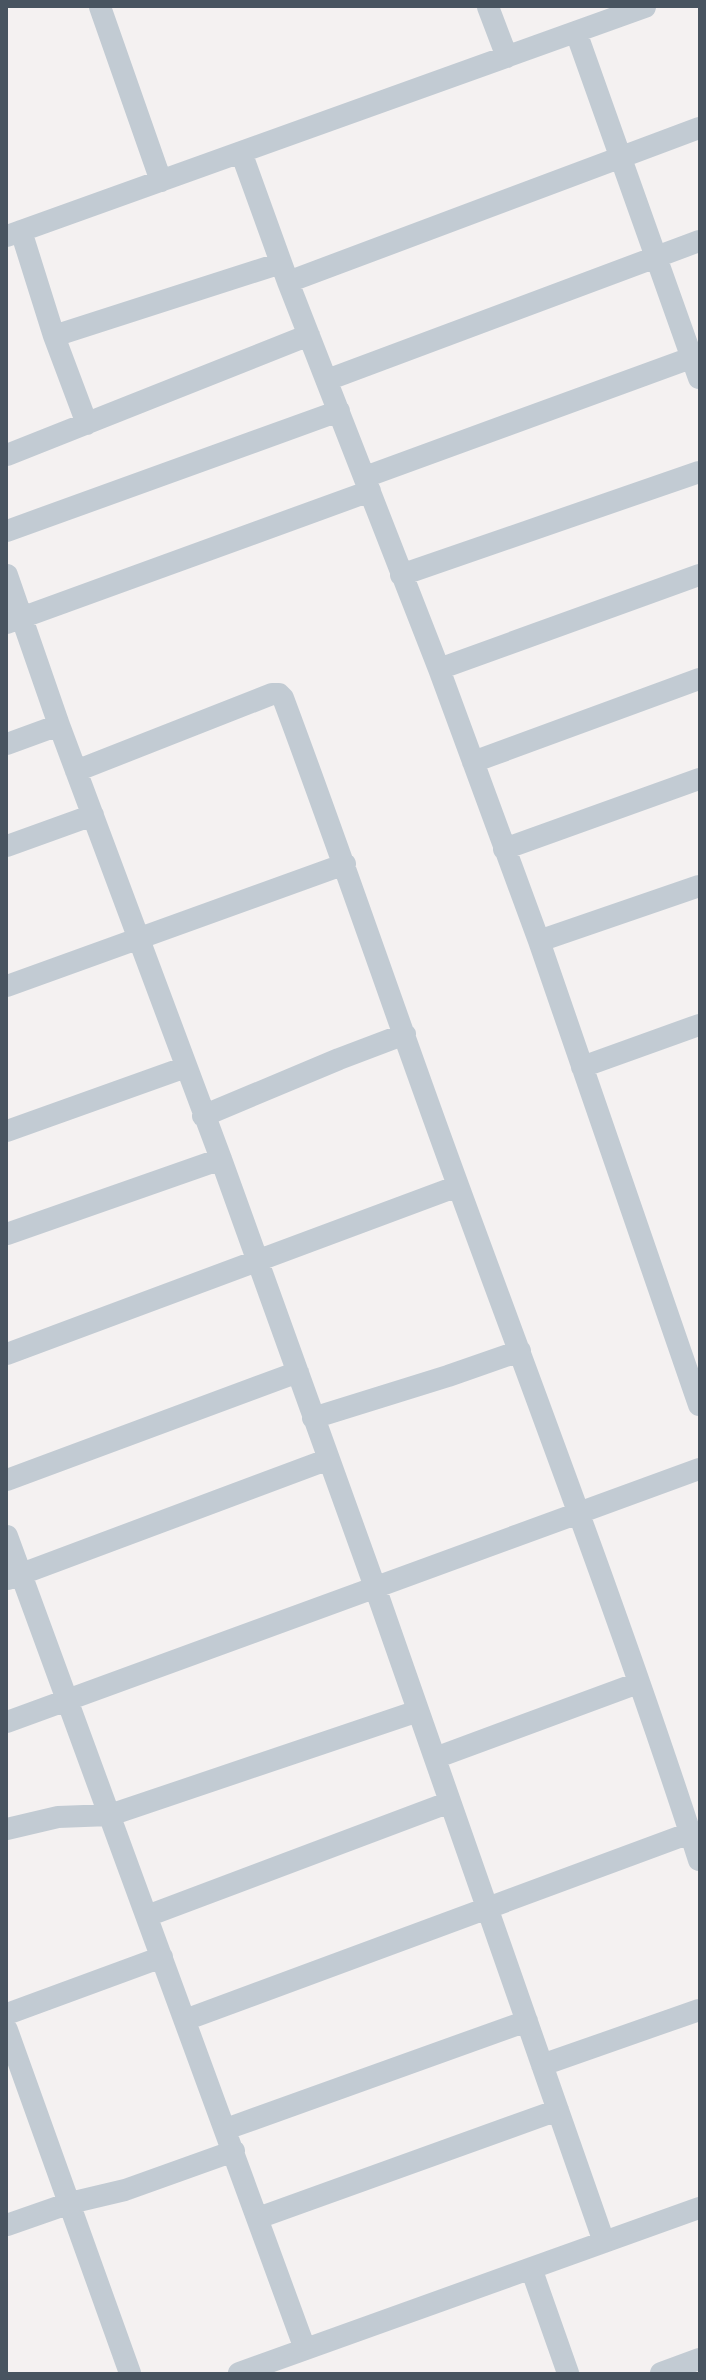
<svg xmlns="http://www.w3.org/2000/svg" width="706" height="2380" viewBox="0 0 706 2380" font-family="'Golos Text',sans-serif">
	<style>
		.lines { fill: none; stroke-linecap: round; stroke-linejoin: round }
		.minor { stroke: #c2cbd3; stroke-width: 22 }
	</style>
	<rect width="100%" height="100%" fill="#f4f1f1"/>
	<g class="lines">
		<path class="minor" d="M100,7L161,181
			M488,7L507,57
			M576,32L699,378
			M241,152L288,282L439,669L539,941L699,1405
			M21,231L54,336L87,424
			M7,236L645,7
			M288,282L699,128
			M54,336L281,263
			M327,380L699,241
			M7,455L309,335
			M365,477L699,355
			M7,531L339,411
			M7,575L59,725L221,1159L375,1587L604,2242
			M401,575L699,472
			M7,623L370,491
			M439,669L699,575
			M7,744L59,725
			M473,762L699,679
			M76,771L272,694H279L283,698C344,861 399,1025 459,1188C541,1412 626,1634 699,1860
			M7,846L93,815
			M504,849L699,779
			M539,941L699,886
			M7,986L345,864
			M582,1067L699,1025
			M203,1116L339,1059L405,1034
			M7,1131L186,1067
			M7,1234L221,1159
			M7,1354L458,1186
			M313,1418L448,1376L520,1351
			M7,1480L298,1372
			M7,1536L305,2349
			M8,1579L329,1459
			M7,1722L699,1469
			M435,1758L638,1683
			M7,1829L58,1817L110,1815L418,1711
			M147,1916L450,1802
			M7,2014L162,1957
			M185,2020L690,1833
			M7,2030L130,2373
			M542,2065L699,2010
			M226,2129L527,2021
			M258,2218L558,2110
			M7,2225L70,2203L125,2190L234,2151
			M531,2268L568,2373
			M239,2373L699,2208
			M661,2373L699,2359"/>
	</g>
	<rect width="706" height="2380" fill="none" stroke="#485460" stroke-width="16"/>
</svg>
